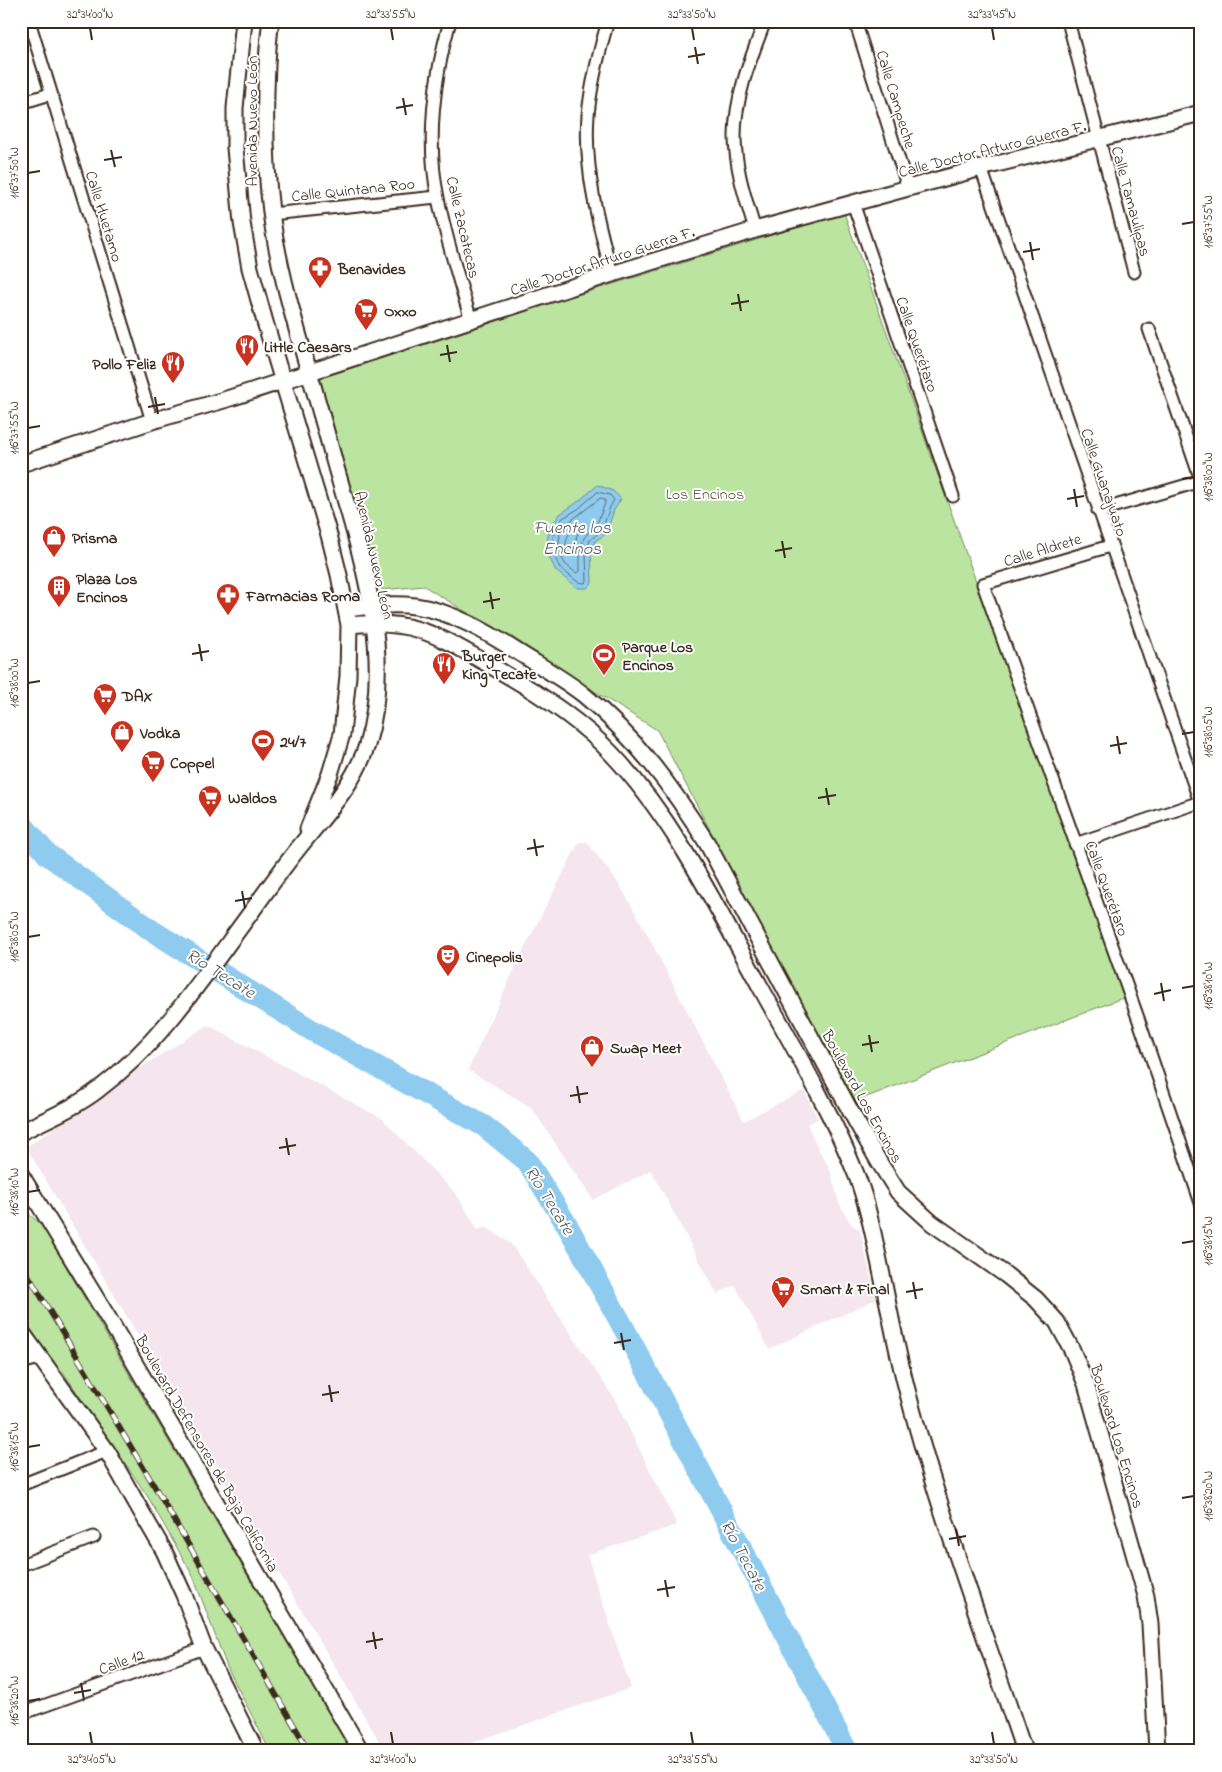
<svg xmlns="http://www.w3.org/2000/svg" width="1222" height="1772" viewBox="0 0 1222 1772" font-family="'Indie Flower',sans-serif">
	<style>
		.built { fill: #f5e6ee }
		.green { fill: #bbe4a0; stroke: #7b875f }
		.water { fill: #8ecbee; stroke: #6d8b9b }
		.lines { fill: none; stroke-linecap: round; stroke-linejoin: round }
		.shore { stroke: #5c6a71; stroke-width: 1 }
		.river { stroke: #8ecbee; stroke-width: 22 }
		.street-casing { stroke: #3b2a1e; stroke-width: 15 }
		.secondary-casing { stroke: #3b2a1e; stroke-width: 19 }
		.street { stroke: #fff; stroke-width: 11 }
		.secondary { stroke: #fff; stroke-width: 15 }
		.rail-casing { stroke: #3b2a1e; stroke-width: 5.5 }
		.rail { stroke: #fff; stroke-width: 4; stroke-dasharray: 11; stroke-linecap: butt }
		.ticks { fill: none; stroke: #3b2a1e; stroke-width: 2 }
		.labels { text-anchor: middle; stroke-width: 4; stroke-linejoin: round; paint-order: stroke }
		.street-label { font-size: 16px; fill: #3b2a1e; stroke: #fff }
		.poi-label { font-size: 16px; font-weight: bold; fill: #3b2a1e; stroke: #fff; text-anchor: start }
		.park-label { font-size: 16px; fill: #5b583e; stroke: #fff }
		.water-label { font-size: 18px; font-style: italic; fill: #545a5c; stroke: #fff }
		.neatline { fill: none; stroke: #3b2a1e; stroke-width: 2 }
		.ticks-label { font-size: 12px; text-anchor: middle; fill: #3b2a1e }
	</style>
	<rect width="100%" height="100%" fill="#fff"/>
	<filter id="ink" filterUnits="userSpaceOnUse"><feTurbulence type="fractalNoise" baseFrequency=".02" numOctaves="2"/><feDisplacementMap in="SourceGraphic" scale="10" xChannelSelector="R" yChannelSelector="G"/><feConvolveMatrix kernelMatrix="1 2 1 2 8 2 1 2 1" color-interpolation-filters="sRGB"/></filter>
	<g filter="url(#ink)">
		<path class="built" d="M579,842H587L619,884L642,924L744,1121L804,1090L818,1119L807,1124L818,1148L830,1169L839,1203L851,1224L860,1230L876,1299L769,1349L735,1285L717,1294L651,1170L593,1200L531,1107L468,1070L521,955Z
			M208,1025L383,1119L457,1195L478,1230L486,1227L511,1244L614,1398L677,1525L587,1555L631,1688L448,1751H385L26,1147L135,1071Z"/>
		<path class="green" d="M844,213L1125,997L854,1102L657,730L424,586L382,590L317,375Z
			M21,1199L31,1216L41,1224L351,1751H270L227,1667L193,1576L148,1497L63,1372L31,1345L21,1329Z"/>
		<path class="water" d="M598,485L613,491L621,499L614,510L606,534L595,541L591,554L592,583L587,588H577L556,571L546,551L549,529L560,514L575,504Z"/>
		<g class="lines">
			<path class="shore" d="M598,492L610,495L614,500L610,507L602,530L590,540L586,554L587,581L585,583L578,582L560,568L551,549L554,531L563,518L578,509Z
				M601,498L605,500V503L596,526L588,533L584,538L580,553V571L576,573L565,564L558,550L560,533L568,523Z
				M578,525L581,529L577,535L573,553L569,554C562,544 568,531 578,525Z"/>
			<path class="river" d="M21,823L47,854L151,930L313,1031L484,1126L527,1161L567,1225L627,1334L736,1538L847,1751"/>
			<g class="street-casing">
				<path id="street" d="M29,21L152,421
					M450,21C434,77 426,141 438,198C446,239 459,280 471,320
					M608,21C599,52 591,83 588,115C584,169 598,223 612,274
					M855,21L908,188
					M1068,21L1134,272
					M21,103L50,94
					M981,168L1201,805
					M853,203L953,496
					M271,214L437,197
					M755,230C746,200 735,168 735,136C735,96 751,58 765,21
					M1149,329L1201,480
					M1098,511L1201,481
					M1110,546L983,584L1138,1018L1201,1203
					M1075,844L1200,802
					M21,1363L40,1358
					M21,1485L107,1451
					M21,1565L94,1537
					M21,1714L204,1648"/>
			</g>
			<g class="secondary-casing">
				<path id="secondary" d="M244,21L235,108V148L242,223L250,268L265,322L329,535L339,575L349,625L348,676L342,734L330,774L308,829
					M21,464L152,421L224,400L612,274L755,230L981,168L1201,113
					M347,609C370,606 392,603 415,606C451,611 487,632 518,652C540,666 564,679 584,695C635,737 673,788 707,843L852,1114L879,1162L898,1192L932,1223L1006,1275L1036,1299L1057,1322L1072,1350L1086,1384L1146,1596L1150,1624L1157,1751
					M349,625C415,619 437,635 493,667C534,690 578,718 611,753C675,820 716,907 761,988C794,1048 831,1111 856,1174C865,1196 870,1219 875,1242C885,1287 893,1333 904,1378C935,1503 983,1628 1024,1751
					M21,1132C47,1119 76,1107 99,1089C162,1042 205,974 252,911C269,887 286,863 305,840C329,810 355,782 367,745C395,652 360,553 335,464C327,434 318,403 309,372C294,319 278,267 271,212C266,171 265,131 266,91C267,68 267,44 271,21
					M21,1175L110,1321L361,1751
					M21,1331L107,1451L142,1513L164,1551L184,1595L204,1648L256,1751"/>
			</g>
			<use href="#street" class="street"/>
			<use href="#secondary" class="secondary"/>
			<g class="rail-casing">
				<path id="rail" d="M21,1263L152,1482L309,1751"/>
			</g>
			<use href="#rail" class="rail"/>
		</g>
	</g>
	<path class="ticks" d="M90,28L92,40M391,28L393,40M692,28L694,40M992,28L994,40M695,47L698,64M688,57L705,54M403,98L406,115M396,108L413,105M111,150L115,167M104,160L122,157M28,173L40,171M1182,224L1194,222M1030,242L1033,260M1023,252L1040,249M738,294L741,311M731,304L749,301M447,345L450,362M440,355L457,352M155,397L158,414M148,407L165,404M28,428L40,426M1182,479L1194,477M1074,489L1077,507M1067,499L1084,496M782,541L785,558M775,551L792,548M490,592L493,609M483,602L500,599M199,644L202,661M192,654L209,651M28,683L40,681M1182,734L1194,732M1117,736L1120,754M1110,746L1127,743M826,788L829,805M818,798L836,795M534,839L537,856M527,849L544,846M242,891L245,908M235,901L252,898M28,937L40,935M1161,983L1164,1001M1182,988L1194,986M1154,994L1171,990M869,1035L872,1052M862,1045L879,1042M577,1086L580,1103M570,1096L588,1093M286,1138L289,1155M279,1148L296,1145M28,1192L40,1190M1182,1243L1194,1241M913,1282L916,1299M906,1292L923,1289M621,1333L624,1350M614,1343L631,1340M329,1385L332,1402M322,1395L339,1392M28,1447L40,1445M1182,1498L1194,1496M956,1529L959,1546M949,1539L966,1536M665,1580L668,1597M657,1590L675,1587M373,1632L376,1649M366,1642L383,1639M81,1683L84,1700M74,1693L91,1690M28,1701L40,1699M90,1732L92,1744M391,1732L393,1744M691,1732L693,1744M992,1732L994,1744"/>
	<defs>
		<g id="pharmacy-pin" transform="scale(1.25)"><path d="M0 17L-7.5 6A9.5 9.5 0 1 1 7.5 6Z" fill="#c8321e" stroke="#fff"/><path d="M-2-6h4v4h4v4h-4v4h-4v-4h-4v-4h4Z" fill="#fff"/></g>
		<g id="supermarket-pin" transform="scale(1.25)"><path d="M0 17L-7.5 6A9.5 9.5 0 1 1 7.5 6Z" fill="#c8321e" stroke="#fff"/><path d="M-6-5.5h2.5l.6 2H6L4.5 2H-2.5L-4.4-4H-6ZM-1.5 3.2a1.3 1.3 0 1 0 .1 0ZM3 3.2a1.3 1.3 0 1 0 .1 0Z" fill="#fff"/></g>
		<g id="restaurant-pin" transform="scale(1.25)"><path d="M0 17L-7.5 6A9.5 9.5 0 1 1 7.5 6Z" fill="#c8321e" stroke="#fff"/><path d="M-5-6h1v4h1v-4h1v4h1v-4h1v5L-1.5 .5V6h-2V.5L-5-1ZM5-6V6H3V1.5H1.5Q1.5-4 5-6Z" fill="#fff"/></g>
		<g id="shop-pin" transform="scale(1.25)"><path d="M0 17L-7.5 6A9.5 9.5 0 1 1 7.5 6Z" fill="#c8321e" stroke="#fff"/><path d="M-5-2.5h2.3a2.7 3.5 0 0 1 5.4 0H5L5.5 6h-11ZM-1.5-2.5h3a1.5 2.3 0 0 0-3 0Z" fill="#fff"/></g>
		<g id="building-pin" transform="scale(1.25)"><path d="M0 17L-7.5 6A9.5 9.5 0 1 1 7.5 6Z" fill="#c8321e" stroke="#fff"/><path d="M-4-6H4V6H1V3H-1V6H-4ZM-2.5-4.3h1.7v1.8h-1.7ZM.8-4.3h1.7v1.8H.8ZM-2.5-1h1.7V.8h-1.7ZM.8-1h1.7V.8H.8Z" fill="#fff"/></g>
		<g id="stadium-pin" transform="scale(1.25)"><path d="M0 17L-7.5 6A9.5 9.5 0 1 1 7.5 6Z" fill="#c8321e" stroke="#fff"/><path d="M0-5a6.5 5 0 1 0 0 10a6.5 5 0 1 0 0-10ZM-3.5-1.8h7v3.6h-7Z" fill="#fff"/></g>
		<g id="theatre-pin" transform="scale(1.25)"><path d="M0 17L-7.5 6A9.5 9.5 0 1 1 7.5 6Z" fill="#c8321e" stroke="#fff"/><path d="M-5-5.5Q0-4 5-5.5V0Q5 5 0 6Q-5 5-5 0ZM-3.3-2.5H-1v1.5H-3.3ZM1-2.5H3.3v1.5H1ZM-2.8 1Q0 5.5 2.8 1Z" fill="#fff"/></g>
	</defs>
	<g fill-rule="evenodd">
		<use href="#pharmacy-pin" x="320" y="268"/>
		<use href="#supermarket-pin" x="366" y="310"/>
		<use href="#restaurant-pin" x="247" y="346"/>
		<use href="#restaurant-pin" x="173" y="363"/>
		<use href="#shop-pin" x="54" y="537"/>
		<use href="#building-pin" x="59" y="587"/>
		<use href="#pharmacy-pin" x="228" y="595"/>
		<use href="#stadium-pin" x="604" y="655"/>
		<use href="#restaurant-pin" x="444" y="664"/>
		<use href="#supermarket-pin" x="105" y="695"/>
		<use href="#shop-pin" x="122" y="732"/>
		<use href="#stadium-pin" x="263" y="741"/>
		<use href="#supermarket-pin" x="153" y="762"/>
		<use href="#supermarket-pin" x="210" y="797"/>
		<use href="#theatre-pin" x="448" y="956"/>
		<use href="#shop-pin" x="592" y="1047"/>
		<use href="#supermarket-pin" x="783" y="1288"/>
	</g>
	<g class="labels">
		<g class="street-label">
			<text transform="translate(897 99) rotate(73)" y="6">Calle Campeche</text>
			<text transform="translate(251 121) rotate(-90)" y="6">Avenida Nuevo León</text>
			<text transform="translate(992 148) rotate(-14)" y="6">Calle Doctor Arturo Guerra F.</text>
			<text transform="translate(353 189) rotate(-6)" y="6">Calle Quintana Roo</text>
			<text transform="translate(1132 201) rotate(75)" y="6">Calle Tamaulipas</text>
			<text transform="translate(105 216) rotate(73)" y="6">Calle Huetamo</text>
			<text transform="translate(464 227) rotate(77)" y="6">Calle Zacatecas</text>
			<text transform="translate(602 260) rotate(-18)" y="6">Calle Doctor Arturo Guerra F.</text>
			<text transform="translate(918 344) rotate(71)" y="6">Calle Querétaro</text>
			<text transform="translate(1105 482) rotate(71)" y="6">Calle Guanajuato</text>
			<text transform="translate(1042 549) rotate(-17)" y="6">Calle Aldrete</text>
			<text transform="translate(375 555) rotate(77)" y="6">Avenida Nuevo León</text>
			<text transform="translate(1108 888) rotate(70)" y="6">Calle Querétaro</text>
			<text transform="translate(863 1096) rotate(61)" y="6">Boulevard Los Encinos</text>
			<text transform="translate(1118 1436) rotate(73)" y="6">Boulevard Los Encinos</text>
			<text transform="translate(208 1453) rotate(60)" y="6">Boulevard Defensores de Baja California</text>
			<text transform="translate(121 1661) rotate(-20)" y="6">Calle 12</text>
		</g>
		<g class="poi-label">
			<text x="338" y="274">Benavides</text>
			<text x="384" y="316">Oxxo</text>
			<text x="264" y="352">Little Caesars</text>
			<text x="156" y="369" text-anchor="end">Pollo Feliz</text>
			<text x="72" y="543">Prisma</text>
			<text x="76" y="584">Plaza Los<tspan x="76" dy="18">Encinos</tspan></text>
			<text x="246" y="601">Farmacias Roma</text>
			<text x="622" y="652">Parque Los<tspan x="622" dy="18">Encinos</tspan></text>
			<text x="462" y="661">Burger<tspan x="462" dy="18">King Tecate</tspan></text>
			<text x="122" y="701">DAX</text>
			<text x="140" y="738">Vodka</text>
			<text x="280" y="747">24/7</text>
			<text x="170" y="768">Coppel</text>
			<text x="228" y="803">Waldos</text>
			<text x="466" y="962">Cinepolis</text>
			<text x="610" y="1053">Swap Meet</text>
			<text x="800" y="1294">Smart &amp; Final</text>
		</g>
		<g class="park-label">
			<text x="705" y="499">Los Encinos</text>
		</g>
		<g class="water-label">
			<text x="572" y="533">Fuente los<tspan x="572" dy="21">Encinos</tspan></text>
			<text transform="translate(221 973) rotate(32)" y="6">Río Tecate</text>
			<text transform="translate(550 1200) rotate(58)" y="6">Río Tecate</text>
			<text transform="translate(744 1555) rotate(62)" y="6">Río Tecate</text>
		</g>
	</g>
	<rect width="1222" height="1772" fill="none" stroke="#fff" stroke-width="55"/>
	<rect x="28" y="28" width="1166" height="1716" class="neatline"/>
	<g class="ticks-label">
		<text x="90" y="18">32°34'00"N</text>
		<text x="391" y="18">32°33'55"N</text>
		<text x="692" y="18">32°33'50"N</text>
		<text x="992" y="18">32°33'45"N</text>
		<text transform="translate(14 173) rotate(-90)" y="4">116°37'50"W</text>
		<text transform="translate(1208 222) rotate(-90)" y="4">116°37'55"W</text>
		<text transform="translate(14 428) rotate(-90)" y="4">116°37'55"W</text>
		<text transform="translate(1208 477) rotate(-90)" y="4">116°38'00"W</text>
		<text transform="translate(14 683) rotate(-90)" y="4">116°38'00"W</text>
		<text transform="translate(1208 732) rotate(-90)" y="4">116°38'05"W</text>
		<text transform="translate(14 937) rotate(-90)" y="4">116°38'05"W</text>
		<text transform="translate(1208 986) rotate(-90)" y="4">116°38'10"W</text>
		<text transform="translate(14 1192) rotate(-90)" y="4">116°38'10"W</text>
		<text transform="translate(1208 1241) rotate(-90)" y="4">116°38'15"W</text>
		<text transform="translate(14 1447) rotate(-90)" y="4">116°38'15"W</text>
		<text transform="translate(1208 1496) rotate(-90)" y="4">116°38'20"W</text>
		<text transform="translate(14 1701) rotate(-90)" y="4">116°38'20"W</text>
		<text x="92" y="1763">32°34'05"N</text>
		<text x="393" y="1763">32°34'00"N</text>
		<text x="693" y="1763">32°33'55"N</text>
		<text x="994" y="1763">32°33'50"N</text>
	</g>
</svg>
